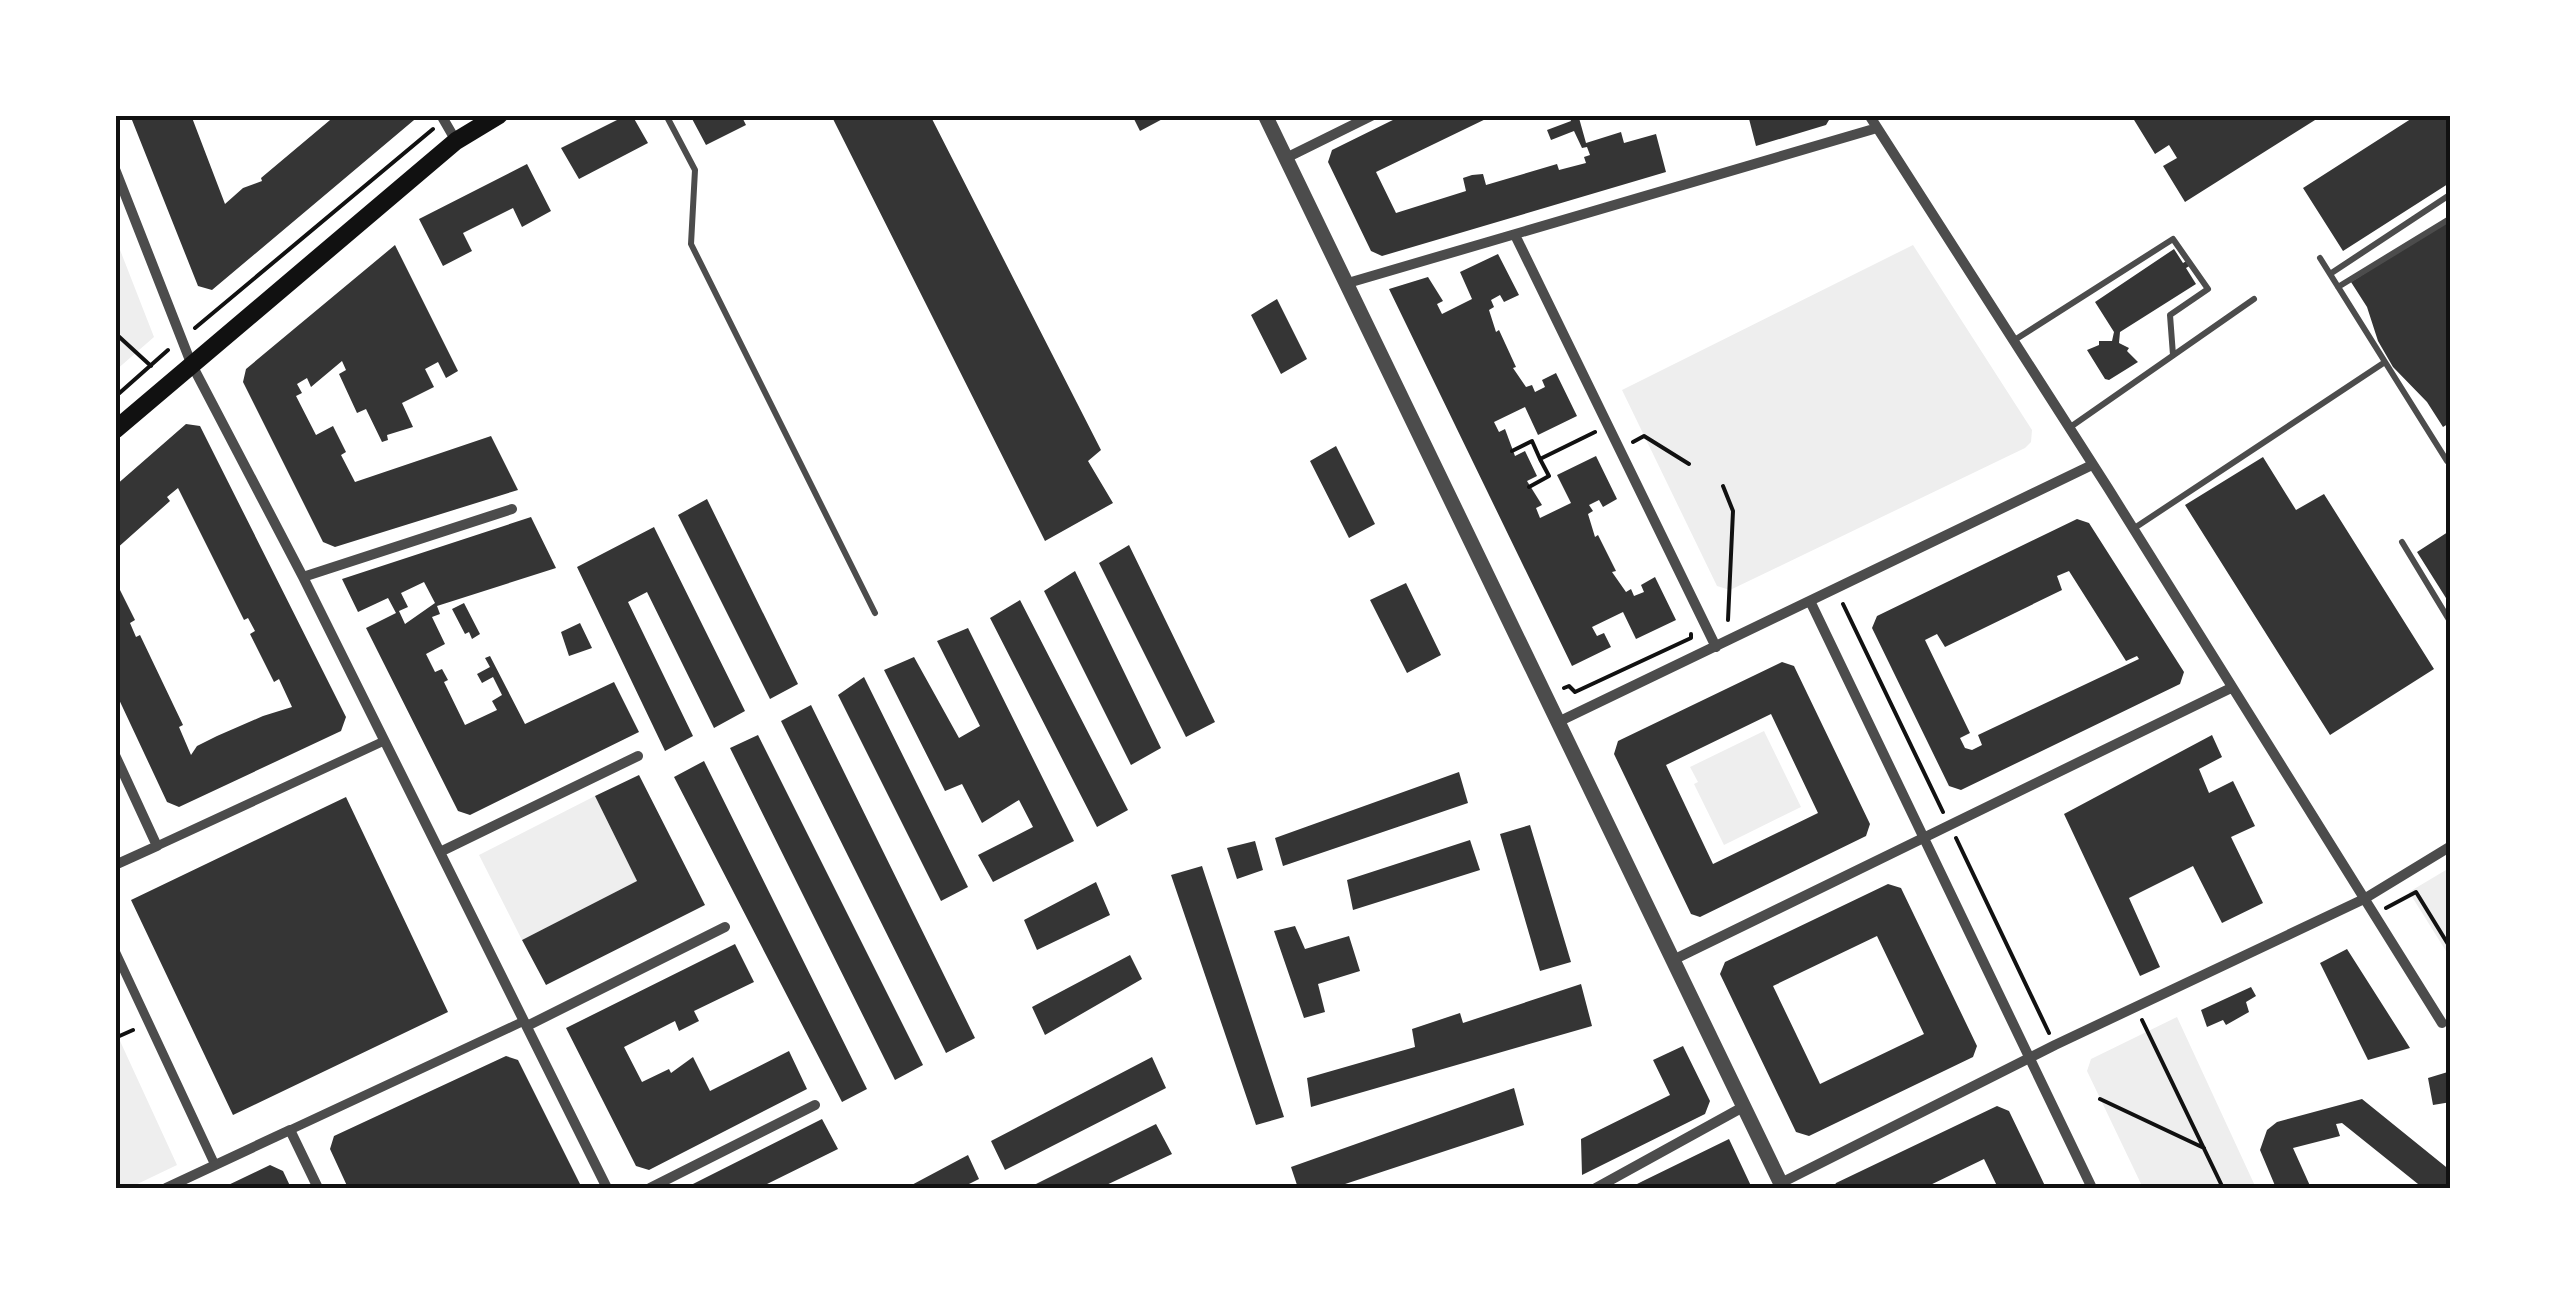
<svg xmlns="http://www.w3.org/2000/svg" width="2566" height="1303" viewBox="0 0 2566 1303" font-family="Overpass,sans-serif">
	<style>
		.green { fill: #eee }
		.building { fill: #353535; fill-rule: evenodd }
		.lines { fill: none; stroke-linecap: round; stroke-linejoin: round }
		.path { stroke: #111; stroke-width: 4 }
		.service { stroke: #4c4c4c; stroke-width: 6 }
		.pedestrian { stroke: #4c4c4c; stroke-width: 9 }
		.minor { stroke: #4c4c4c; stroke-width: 10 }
		.tertiary { stroke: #4c4c4c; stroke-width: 15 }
		.secondary { stroke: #111; stroke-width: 18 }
		.neatline { fill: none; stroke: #111; stroke-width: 4 }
	</style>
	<rect width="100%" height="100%" fill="#fff"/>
	<path class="green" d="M115,237L154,337L115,371Z
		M1913,245L2032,430L2031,442L2025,448L1730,590L1717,586L1622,390Z
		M1764,731L1801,807L1724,845L1694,784L1698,782L1690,767Z
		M595,796L637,881L522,940L479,855Z
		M2451,867V959L2409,892Z
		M2177,1017L2256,1188H2143L2087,1071L2091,1059Z
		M115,1030L177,1165L129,1188H115Z"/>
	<path class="building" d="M130,115H191L225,204L243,188L262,181L261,178L336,115H420L212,290L198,286Z
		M627,115H632L648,143L579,179L561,148Z
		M690,115H741L746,125L706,145Z
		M831,115H930L1101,450L1088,461L1113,503L1045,541Z
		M1132,115H1170L1140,131Z
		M1403,115H1494L1376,172L1396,213L1466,191L1463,178L1472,175L1483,174L1486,185L1557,164L1559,170L1586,163L1584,157L1590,155L1587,147L1582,148L1574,131L1551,140L1547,130L1571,121L1569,115H1587L1579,118L1586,143L1621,132L1624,143L1656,134L1666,172L1382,256L1371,251L1328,162L1332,150Z
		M1748,115H1832L1826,125L1756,146Z
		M2131,115H2323L2185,202L2163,166L2177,158L2169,145L2155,154Z
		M2417,115H2451V182L2343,251L2303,188Z
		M527,164L551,211L522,227L513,208L463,233L472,251L443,266L419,219Z
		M2451,219V422L2443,427L2427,402L2393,367L2378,341L2367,307L2351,282Z
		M395,245L458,371L446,378L438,362L425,369L434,387L402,403L413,427L387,435L388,440L382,442L366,409L357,413L339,374L346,370L342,361L311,387L307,378L297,384L302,393L296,396L316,435L333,426L346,452L341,455L355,482L491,436L518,490L335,547L323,542L243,382L246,369Z
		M2174,249L2183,263L2188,260L2191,265L2186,268L2196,284L2120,332L2119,343L2129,348L2127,351L2138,362L2109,380L2105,379L2087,350L2099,345V341H2112L2114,332L2095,302Z
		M1498,254L1519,295L1504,302L1500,295L1491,300L1494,307L1489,310L1496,332L1499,330L1516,367L1513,368L1526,387L1532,385L1535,392L1545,387L1542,380L1556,373L1577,416L1538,435L1525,407L1494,422L1499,432L1505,429L1515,456L1525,451L1537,476L1527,481L1542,505L1536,508L1540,518L1571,503L1557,475L1596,456L1617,499L1603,507L1599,500L1589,505L1593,511L1588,514L1595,537L1598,535L1616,571L1612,572L1626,592L1631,589L1634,596L1644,592L1641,585L1655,577L1676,620L1636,639L1623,612L1592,627L1597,636L1604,633L1611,647L1572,666L1389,289L1428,277L1443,301L1437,304L1442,314L1472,299L1460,272Z
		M1277,299L1307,359L1281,374L1251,315Z
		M186,424L200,426L346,717L341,731L179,807L167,802L115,691V580L135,620L130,623L136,637L140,635L183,725L179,727L191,755L197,746L217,736L263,716L292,707L279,679L274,682L250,634L255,631L248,618L244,620L178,488L167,497L170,501L115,550V486Z
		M1336,446L1375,524L1349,538L1310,461Z
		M2263,457L2296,510L2324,494L2434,669L2330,735L2185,505Z
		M707,499L798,684L770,699L678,515Z
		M531,517L556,568L437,606L440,614L432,617L445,644L426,654L435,672L442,669L448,680L444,682L465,725L497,710L492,701L502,695L493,677L482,683L477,674L490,667L485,658L490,656L525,724L614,682L639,732L470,815L458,811L366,628L396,613L388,598L358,612L342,579ZM424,582L435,603L405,624L399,611L408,607L401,593Z
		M2077,519L2089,523L2184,672L2180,684L1961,790L1949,786L1872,628L1877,616ZM2069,571L2126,661L2137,656L2139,659L1978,735L1982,745L1972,750L1965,748L1960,738L1970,733L1925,640L1937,634L1945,647L2062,590L2057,576Z
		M654,527L745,711L714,728L647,592L628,602L693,736L665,751L577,567Z
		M2451,530V606L2417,552Z
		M1129,545L1215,722L1186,737L1099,563Z
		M1075,571L1161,748L1131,765L1044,591Z
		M1406,583L1441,655L1407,673L1370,600Z
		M1020,600L1128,810L1097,827L990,618Z
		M464,603L480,634L472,639L469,632L465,634L452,609Z
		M580,623L592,648L569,656L561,632Z
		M968,628L1074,841L993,882L978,855L1033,827L1019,800L982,823L962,784L945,791L884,670L914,657L959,738L980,726L937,641Z
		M1782,662L1794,666L1870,824L1866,836L1700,917L1691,914L1614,754L1618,741ZM1771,714L1818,813L1713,864L1666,765Z
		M864,677L968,887L941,901L838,695Z
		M811,705L975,1038L946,1053L781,721Z
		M758,735L923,1065L895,1080L730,748Z
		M2212,735L2222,757L2199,769L2209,793L2233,781L2255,826L2231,837L2263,903L2222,923L2193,866L2129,898L2160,967L2140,976L2064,814Z
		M704,761L867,1089L842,1102L674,777Z
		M1459,772L1468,803L1283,866L1275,838Z
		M639,775L705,905L546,985L522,940L637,881L595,796Z
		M346,797L448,1012L233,1115L131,900Z
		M1530,825L1571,962L1540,971L1500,834Z
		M1470,840L1480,870L1353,910L1347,880Z
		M1255,841L1263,870L1237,879L1227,848Z
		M1202,866L1284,1117L1256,1125L1171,875Z
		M1096,882L1110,915L1037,950L1024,920Z
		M1888,884L1901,888L1977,1046L1973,1057L1809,1136L1796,1132L1720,974L1725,962ZM1877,936L1924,1034L1820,1084L1773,986Z
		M1295,926L1305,949L1349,936L1360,971L1318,984L1325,1012L1304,1018L1274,931Z
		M735,944L754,982L694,1011L699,1021L679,1031L675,1021L624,1047L642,1082L669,1069L671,1073L693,1057L710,1091L789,1051L807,1089L649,1170L636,1166L566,1028Z
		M2347,949L2410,1048L2368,1060L2320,963Z
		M1130,955L1142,979L1045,1035L1032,1007Z
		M1581,984L1592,1026L1311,1107L1307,1078L1415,1047L1412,1029L1460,1013L1463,1023Z
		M2251,987L2256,996L2246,1002L2249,1012L2226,1025L2223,1020L2207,1027L2201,1010Z
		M1683,1046L1710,1101L1705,1114L1582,1175L1581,1139L1670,1095L1653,1060Z
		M506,1056L518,1060L582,1188H348L330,1149L334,1136Z
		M1152,1057L1166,1088L1005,1170L991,1141Z
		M2451,1071V1102L2433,1105L2428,1078Z
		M1514,1088L1524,1125L1333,1188H1298L1291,1167Z
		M2362,1099L2451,1171V1188H2434L2430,1185L2423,1188L2342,1123L2336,1124L2340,1136L2293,1148L2311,1188H2276L2260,1150L2267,1130L2277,1122Z
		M1997,1106L2009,1111L2046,1188H1998L1984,1159L1924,1188H1833L1836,1183Z
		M822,1119L838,1149L759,1188H685Z
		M1156,1124L1172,1154L1100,1188H1035L1034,1185Z
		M1729,1139L1752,1188H1629L1643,1181Z
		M968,1155L979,1179L961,1188H906Z
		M270,1165L283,1171L291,1188H222Z"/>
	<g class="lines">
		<path class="path" d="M195,328L433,129
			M115,333L151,366
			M115,397L168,350
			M1633,442L1644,436L1689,464
			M1512,451L1532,441L1540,459
			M1723,486L1733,511L1728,620
			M1529,487L1549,476L1540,459L1595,432
			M1843,604L1943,812
			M1564,688L1569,686L1575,692L1691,638V634
			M1956,838L2049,1033
			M2386,908L2416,892L2451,949
			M2142,1020L2223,1188
			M115,1038L133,1030
			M2100,1099L2204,1148"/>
		<path class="service" d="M666,115L695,170L691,244L875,613
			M2320,258L2330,274L2451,194
			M2330,274L2447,461
			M2338,287L2451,218
			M2013,341L2173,239L2208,289L2170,315L2173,355
			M2069,428L2254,299
			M2133,529L2385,362
			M2402,542L2451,623"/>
		<path class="pedestrian" d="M157,846L384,741
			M115,951L215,1165
			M290,1130L524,1021"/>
		<path class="minor" d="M441,115L456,141
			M1869,115L2108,488L2442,1023
			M1286,158L1373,115
			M115,169L191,363L303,577L607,1188
			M1515,235L1716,647
			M1348,283L1877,128
			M303,577L512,509
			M1810,601L2092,1188
			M1558,722L2092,465
			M115,755L157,846L115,865
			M440,852L638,756
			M1673,960L2231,688
			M527,1026L725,927
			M1781,1183L2055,1045L2364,899L2451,846
			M166,1188L290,1130L318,1188
			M650,1188L815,1105
			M1596,1188L1743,1107"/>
		<path class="tertiary" d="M1265,115L1783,1188"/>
		<path class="secondary" d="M115,430L456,141L499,115"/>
	</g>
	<rect width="2566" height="1303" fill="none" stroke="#ffffff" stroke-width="235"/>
	<rect x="118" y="118" width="2330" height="1068" class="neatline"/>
</svg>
